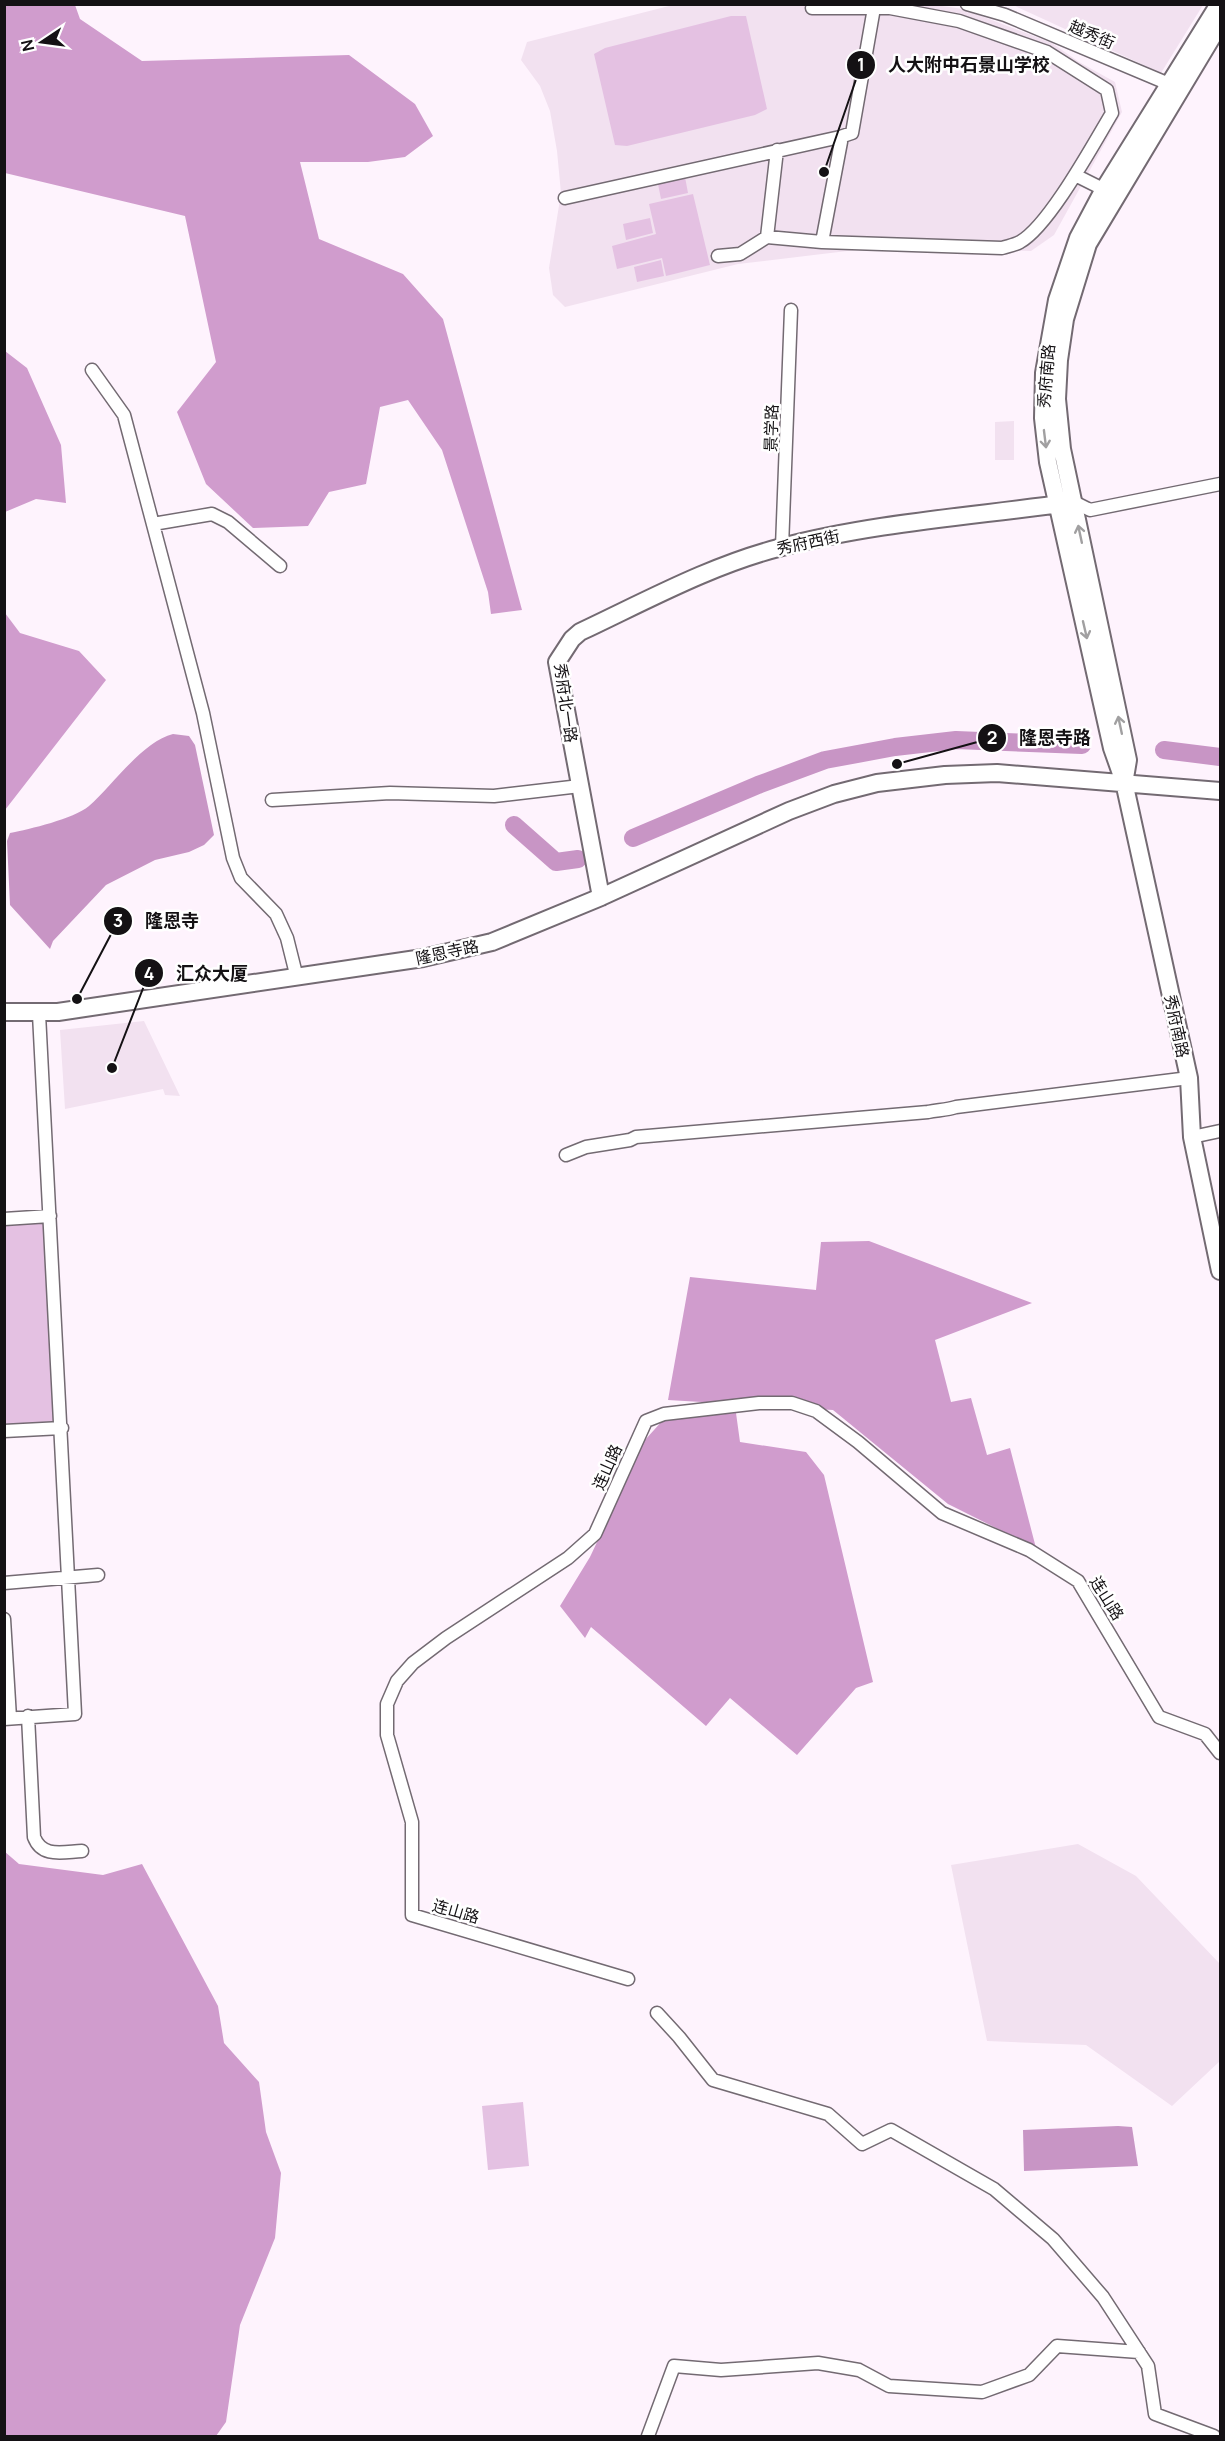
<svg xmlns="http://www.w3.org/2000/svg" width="1225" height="2441" viewBox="0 0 1225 2441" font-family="Manrope,'Noto Sans SC',sans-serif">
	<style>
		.built { fill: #f2e1f0 }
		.green { fill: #e4c1e2 }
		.forest { fill: #d09ccd }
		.water { fill: #c895c5 }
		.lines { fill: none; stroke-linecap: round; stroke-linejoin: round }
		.river { stroke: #c895c5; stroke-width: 18 }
		.street-casing { stroke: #736a72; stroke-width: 15 }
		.secondary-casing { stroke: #736a72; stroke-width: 20 }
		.street { stroke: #fff; stroke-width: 12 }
		.secondary { stroke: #fff; stroke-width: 16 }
		.oneway { stroke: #a1a0a1 }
		.labels { text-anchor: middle; stroke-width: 5; stroke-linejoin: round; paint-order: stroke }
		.street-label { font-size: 16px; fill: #141114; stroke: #fff }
		.leader { fill: none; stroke: #141114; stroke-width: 2 }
		.callout-dot { fill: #141114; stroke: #fff; stroke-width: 2 }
		.mark-label { font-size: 18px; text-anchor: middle; font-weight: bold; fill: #fff }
		.callout-label { font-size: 18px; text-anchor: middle; font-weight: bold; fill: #141114; stroke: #fff; stroke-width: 5; stroke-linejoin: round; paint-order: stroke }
	</style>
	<rect width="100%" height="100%" fill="#fef3fd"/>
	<path class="built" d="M673,5H935L963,9L1052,43L1079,62L1115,82L1122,112L1054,235L1031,251L881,247L738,264L565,307L553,295L549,268L561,193L557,151L550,111L540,86L521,60L527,42Z
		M1013,5H1203L1161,73Z
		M1014,421V460H995V422Z
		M144,1021L180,1096L165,1095L163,1089L65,1109L60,1030Z
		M1078,1844L1136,1876L1220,1964V2061L1172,2106L1086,2045L987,2041L951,1865Z"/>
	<path class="green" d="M731,16H746L767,109L755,115L627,146L615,145L594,54L605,48Z
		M685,177L688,193L661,199L658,184Z
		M693,194L710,265L666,276L662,258L617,269L612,246L656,234L649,204Z
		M650,218L653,233L626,240L623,224Z
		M661,260L664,276L637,282L634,267Z
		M45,1223L55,1424L5,1426L4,1226Z
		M523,2102L529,2166L488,2170L482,2106Z"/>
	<path class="forest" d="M5,4L75,5L80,19L142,61L349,55L415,104L433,136L405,157L368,162H300L319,239L403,274L443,319L522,610L491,614L488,592L442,450L408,400L380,407L366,484L329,492L308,526L253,528L206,484L177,412L216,362L185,216L5,173Z
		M5,351L27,368L61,445L66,503L36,499L5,512Z
		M5,613L20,633L79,651L106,680L5,810Z
		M869,1241L1032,1303L935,1340L951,1402L971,1398L987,1455L1010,1448L1036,1548L948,1504L833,1410L668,1400L690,1277L816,1290L821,1242Z
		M736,1413L740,1442L806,1452L824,1475L873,1682L856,1688L797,1755L730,1698L706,1726L591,1627L585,1638L560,1606L590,1557L645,1440L663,1420Z
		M4,1851L19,1864L103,1875L142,1864L218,2006L224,2043L259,2082L266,2132L281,2173L275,2238L240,2325L226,2422L216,2436H5Z"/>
	<path class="water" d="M173,734L189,736L195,745L214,835L204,845L189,852L155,860L106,885L53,941L50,949L10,905L7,841L10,833C30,829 73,819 89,806C112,786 143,741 173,734Z
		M1118,2126L1132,2127L1138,2166L1024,2171L1023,2130Z"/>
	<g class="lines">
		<path class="river" d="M1164,750L1220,757
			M514,825L556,862L578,859
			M633,838L758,785L825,760L895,747L956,740L1082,745"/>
		<g class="street-casing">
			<path id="street" d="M967,4L1005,15L1169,84
				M840,137L852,133L874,8
				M1075,175L1109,192
				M565,198L840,137L841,142L822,242
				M767,237L777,150
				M718,256L740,254L767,237L822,242L1002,248C1008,246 1015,245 1020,242C1049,226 1094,143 1112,113L1107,90L1047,52L959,21L890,8H812
				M92,370L124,415L203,713L233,858L241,878L276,914L287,938L297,978
				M1074,502L1090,510L1220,484
				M153,524L212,514L228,522L280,566
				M782,547L791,310
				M272,800L390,793L494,796L580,786
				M1192,1137L1220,1131
				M566,1155L586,1147L630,1140L636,1137L928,1112C938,1110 947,1110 956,1107L1189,1078
				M4,1219L50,1216
				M4,1431L62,1428
				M4,1583L98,1575
				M4,1619L10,1718
				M28,1716L34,1837C42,1858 62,1852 82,1851
				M4,1719L75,1714L39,1014
				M628,1979L412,1915V1822L387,1735V1704L397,1681L413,1663L446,1638L568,1558L595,1534L646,1421L664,1414L759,1403H792L816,1411L858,1442L942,1513L1029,1550L1078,1581L1159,1717L1205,1734L1220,1753
				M657,2013L679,2037L713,2080L828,2114L862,2144L891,2130L994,2189L1053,2239L1103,2297L1148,2366L1155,2414L1214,2436
				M648,2436L674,2366L721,2370L818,2363L859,2370L889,2386L982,2392L1029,2375L1057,2346L1139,2352"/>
		</g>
		<g class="secondary-casing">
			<path id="secondary" d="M1219,4L1104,189L1078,238L1057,300L1044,373L1043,418L1048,462L1112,748L1124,782L1189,1078L1192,1137L1220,1271
				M1125,778L1128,760L1062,449L1057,399L1059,360L1065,319L1088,244L1220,24
				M601,897L557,662L572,639L580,632C646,601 711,565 782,547C872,523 975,516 1067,503
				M4,1012H58L423,958L492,942L601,897L789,811L834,794L877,783L945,775L997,773L1220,791"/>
		</g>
		<use href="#street" class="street"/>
		<use href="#secondary" class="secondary"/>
	</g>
	<defs><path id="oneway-shaft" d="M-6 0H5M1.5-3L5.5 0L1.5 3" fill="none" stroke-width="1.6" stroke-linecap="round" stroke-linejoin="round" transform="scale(1.5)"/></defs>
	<g class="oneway">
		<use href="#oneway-shaft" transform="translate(1045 439) rotate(83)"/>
		<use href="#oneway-shaft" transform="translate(1080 534) rotate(-102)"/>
		<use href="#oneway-shaft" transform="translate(1085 630) rotate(77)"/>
		<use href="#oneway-shaft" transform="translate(1120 725) rotate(-102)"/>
	</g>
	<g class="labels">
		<g class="street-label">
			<text transform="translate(1092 34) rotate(23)" y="6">越秀街</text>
			<text transform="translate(1046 376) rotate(-85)" y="6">秀府南路</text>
			<text transform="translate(771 428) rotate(-88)" y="6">景学路</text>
			<text transform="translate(808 542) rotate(-12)" y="6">秀府西街</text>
			<text transform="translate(566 703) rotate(82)" y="6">秀府北一路</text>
			<text transform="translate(447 952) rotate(-12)" y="6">隆恩寺路</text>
			<text transform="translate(1177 1026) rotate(78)" y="6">秀府南路</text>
			<text transform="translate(607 1467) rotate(-66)" y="6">连山路</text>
			<text transform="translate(1107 1598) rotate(58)" y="6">连山路</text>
			<text transform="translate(456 1911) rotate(16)" y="6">连山路</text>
		</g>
	</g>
	<path class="leader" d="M824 172L861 65M897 764L992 738M77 999L118 921M112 1068L149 973"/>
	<g class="callout-dot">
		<circle cx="824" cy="172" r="6"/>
		<circle cx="897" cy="764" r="6"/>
		<circle cx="77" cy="999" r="6"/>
		<circle cx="112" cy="1068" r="6"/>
		<circle cx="861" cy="65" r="15"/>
		<circle cx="992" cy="738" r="15"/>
		<circle cx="118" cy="921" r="15"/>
		<circle cx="149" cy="973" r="15"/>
	</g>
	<g class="mark-label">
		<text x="861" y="71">1</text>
		<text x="992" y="744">2</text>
		<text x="118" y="927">3</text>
		<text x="149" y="980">4</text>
	</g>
	<g class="callout-label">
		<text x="969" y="71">人大附中石景山学校</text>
		<text x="1055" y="744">隆恩寺路</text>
		<text x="172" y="927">隆恩寺</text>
		<text x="212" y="980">汇众大厦</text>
	</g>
	<rect width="1225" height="2441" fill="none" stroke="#141114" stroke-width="12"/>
	<g transform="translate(42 42) rotate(257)" stroke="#ffffff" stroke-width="4.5" paint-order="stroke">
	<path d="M0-4.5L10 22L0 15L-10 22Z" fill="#141114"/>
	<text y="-9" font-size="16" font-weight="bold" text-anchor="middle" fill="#141114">N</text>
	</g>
</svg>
